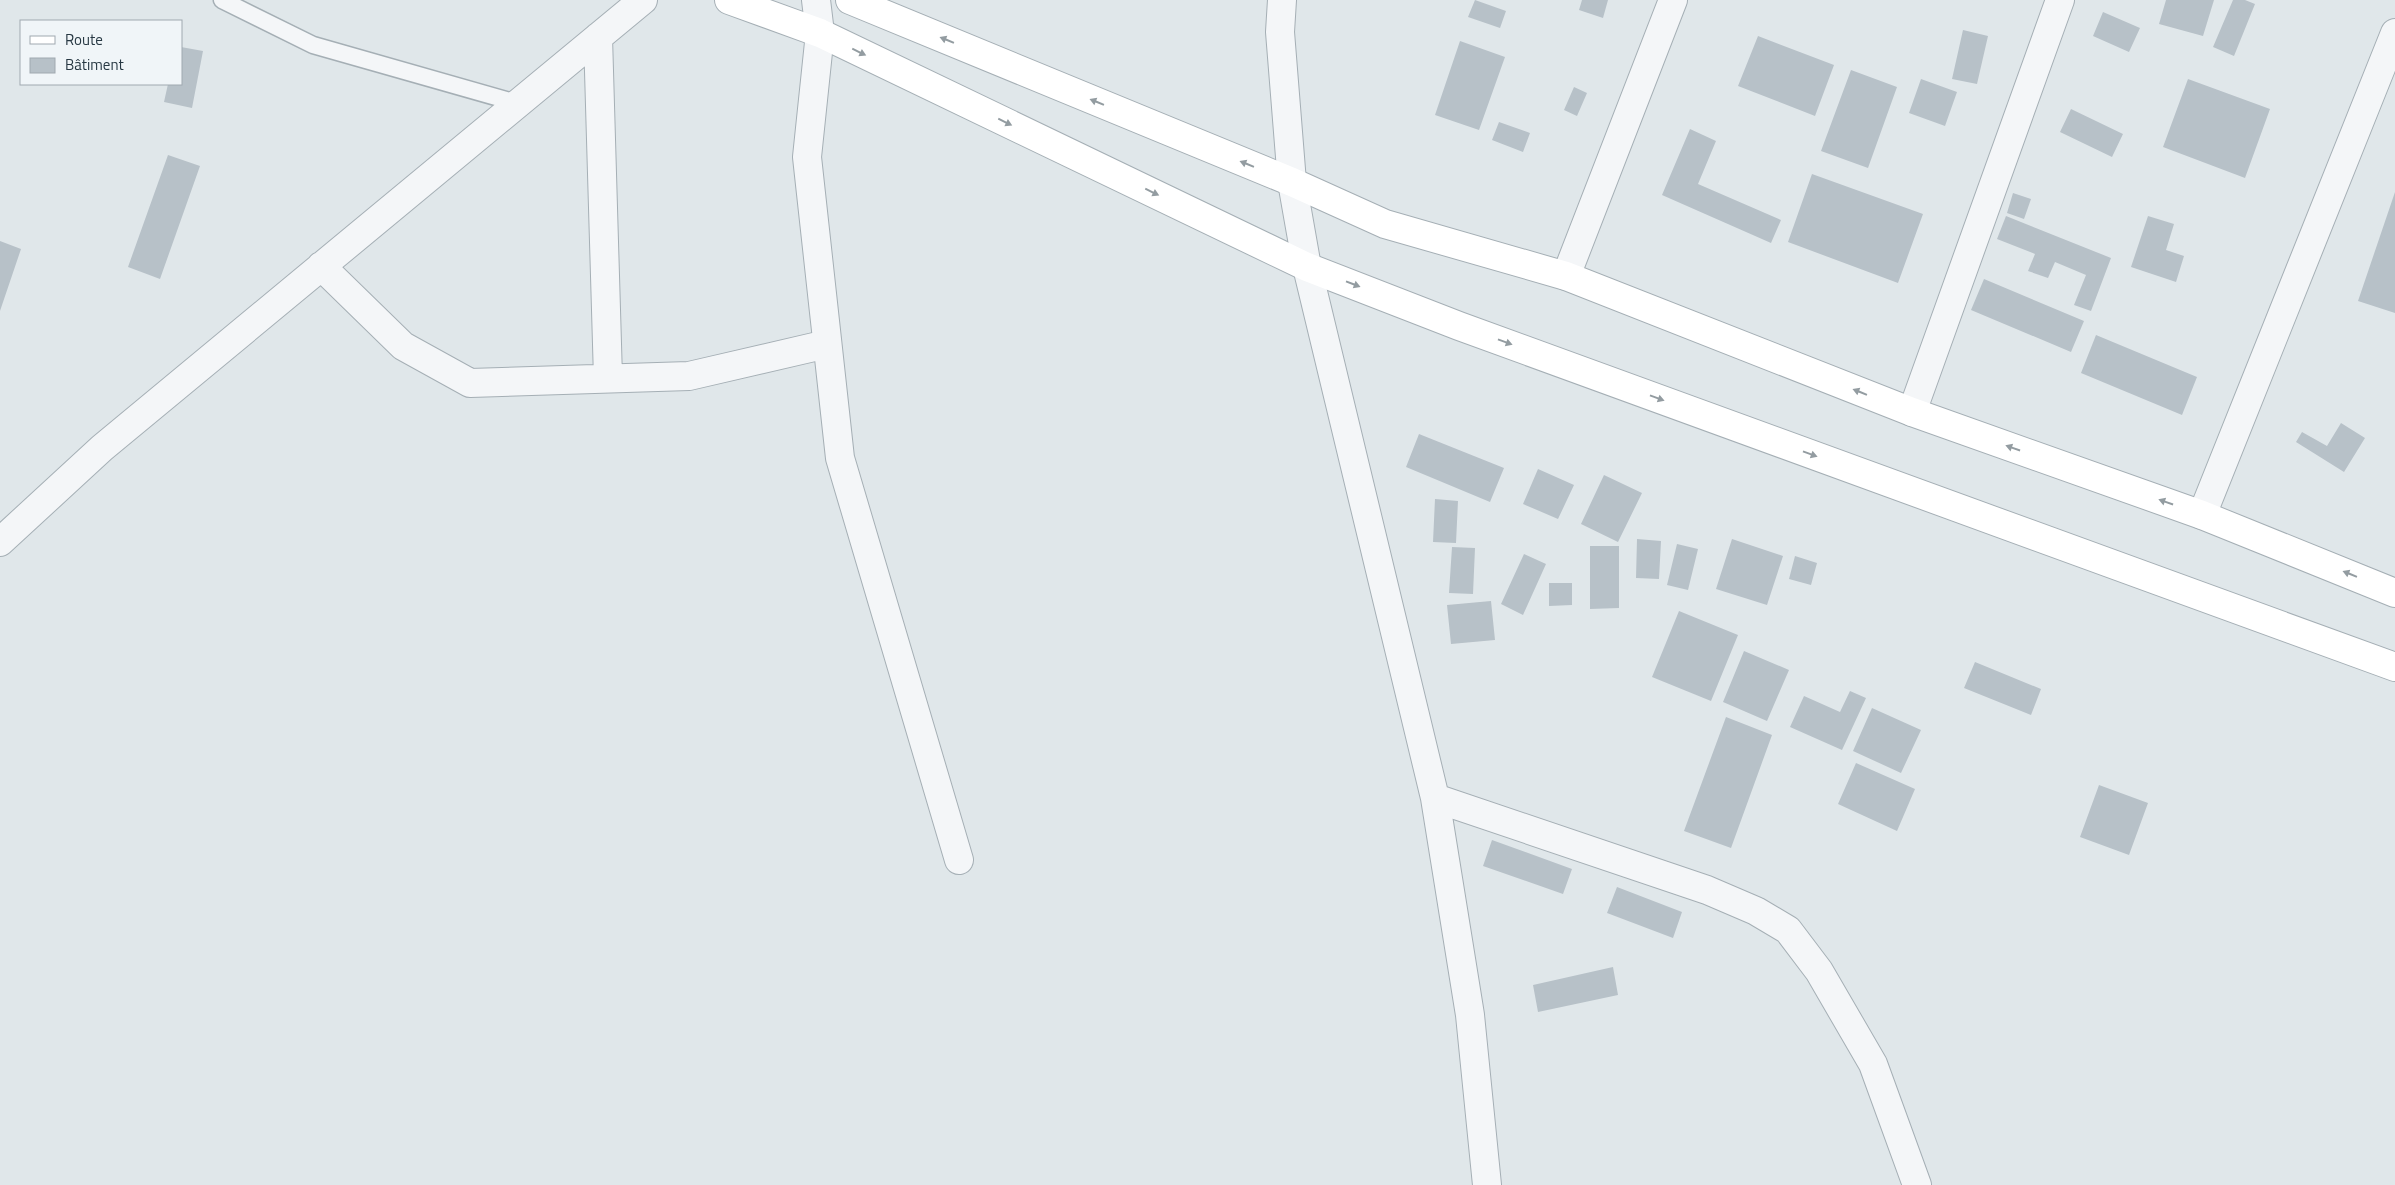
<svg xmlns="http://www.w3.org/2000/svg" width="2395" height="1185" viewBox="0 0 2395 1185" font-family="'Titillium Web',sans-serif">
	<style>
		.building { fill: #b7c1c8 }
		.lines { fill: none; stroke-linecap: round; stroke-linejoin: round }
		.service-casing { stroke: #a5afb5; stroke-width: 19 }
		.minor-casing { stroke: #a5afb5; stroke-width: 30 }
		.secondary-casing { stroke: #a5afb5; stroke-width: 30 }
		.service { stroke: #f4f6f8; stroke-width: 16 }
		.minor { stroke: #f4f6f8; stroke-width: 28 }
		.secondary { stroke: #fff; stroke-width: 28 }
		.oneway { fill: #939ca1 }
	</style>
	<rect width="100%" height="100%" fill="#e0e7ea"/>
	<path class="building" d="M1475,0L1506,11L1500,28L1468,17Z
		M1582,0H1608L1603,18L1579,10Z
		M2166,0H2214L2203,36L2159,24Z
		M2233,0H2245L2255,4L2234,56L2213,47Z
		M2103,12L2140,28L2129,52L2093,36Z
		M1963,30L1988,36L1977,84L1952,79Z
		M1758,36L1834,65L1815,116L1738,86Z
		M1460,41L1505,57L1479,130L1435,115Z
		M181,47L203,51L192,108L164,102L168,84H181Z
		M1851,70L1897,87L1868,168L1821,151Z
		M1921,79L1957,92L1945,126L1909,113Z
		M2188,79L2270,109L2245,178L2163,147Z
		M1574,87L1587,93L1577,116L1564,110Z
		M2071,109L2123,134L2112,157L2060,132Z
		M1499,122L1530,133L1523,152L1492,140Z
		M1690,129L1716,141L1698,184L1781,220L1771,243L1662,195Z
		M168,155L200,166L160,279L128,267Z
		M1812,174L1923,214L1898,283L1788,242Z
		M2395,192V313L2358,301Z
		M2013,193L2031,199L2024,219L2007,213Z
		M2006,216L2111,258L2091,311L2074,305L2086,275L2055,262L2048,278L2028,271L2035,254L1997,239Z
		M2148,216L2174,224L2166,250L2184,256L2176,282L2131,267Z
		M0,241L21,249L0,311Z
		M1984,279L2084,321L2071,352L1971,310Z
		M2096,335L2197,377L2182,415L2081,373Z
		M2341,423L2365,438L2344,472L2296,442L2302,432L2327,446Z
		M1419,434L1504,468L1490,502L1406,467Z
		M1538,469L1574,485L1558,519L1523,504Z
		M1604,475L1642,493L1618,542L1581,524Z
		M1435,499L1458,501L1456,543L1433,542Z
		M1637,539L1661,541L1659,579L1636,578Z
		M1732,539L1783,556L1767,605L1716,589Z
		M1677,544L1698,549L1688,590L1667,585Z
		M1590,546H1619V608L1590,609Z
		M1452,547L1475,548L1473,594L1449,593Z
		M1524,554L1546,564L1523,615L1501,604Z
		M1795,556L1817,563L1811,585L1789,579Z
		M1549,583H1572V605L1549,606Z
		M1491,601L1495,640L1451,644L1447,605Z
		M1679,611L1738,635L1711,701L1652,677Z
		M1744,651L1789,670L1767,721L1723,702Z
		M1975,662L2041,689L2031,715L1964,688Z
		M1850,691L1866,698L1842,750L1790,727L1804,696L1840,712Z
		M1872,708L1921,730L1901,773L1853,751Z
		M1726,717L1772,735L1731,848L1684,831Z
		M1856,763L1915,789L1897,831L1838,804Z
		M2099,785L2148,803L2129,855L2080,837Z
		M1492,840L1572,869L1563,894L1483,866Z
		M1617,887L1682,912L1673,938L1607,913Z
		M1613,967L1618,995L1538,1012L1533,985Z"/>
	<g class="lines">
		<g class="service-casing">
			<path id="service" d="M222,0L313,45L517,103"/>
		</g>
		<g class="minor-casing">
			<path id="minor" d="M816,0L820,33L807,157L840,458L959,860
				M1282,0L1280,32L1292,182L1307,267L1435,798L1470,1015L1487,1185
				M598,37L608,378
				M321,266L403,346L470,383L689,376L827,344
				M1566,276L1673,0
				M1912,412L2060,0
				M2202,515L2395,33
				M0,542L102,448L643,0
				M1435,798L1707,890L1756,911L1788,930L1819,971L1873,1064L1917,1185"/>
		</g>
		<g class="secondary-casing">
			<path id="secondary" d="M729,0L820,33L1307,267L1459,326L2395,667
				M850,0L1292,182L1385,224L1566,276L1912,412L2202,515L2395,593"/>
		</g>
		<use href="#service" class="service"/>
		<use href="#minor" class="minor"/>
		<use href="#secondary" class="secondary"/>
	</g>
	<defs><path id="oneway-solid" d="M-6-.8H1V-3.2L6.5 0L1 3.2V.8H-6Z" transform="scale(1.25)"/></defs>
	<g class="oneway">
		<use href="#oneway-solid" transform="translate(947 40) rotate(-158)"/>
		<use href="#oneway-solid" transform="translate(859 52) rotate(26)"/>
		<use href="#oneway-solid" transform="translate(1097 102) rotate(-158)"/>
		<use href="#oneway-solid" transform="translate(1005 122) rotate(26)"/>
		<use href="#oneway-solid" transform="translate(1247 164) rotate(-158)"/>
		<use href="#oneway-solid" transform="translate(1152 192) rotate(26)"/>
		<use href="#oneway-solid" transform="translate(1353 284) rotate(21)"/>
		<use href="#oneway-solid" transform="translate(1505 342) rotate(20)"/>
		<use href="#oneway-solid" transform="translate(1860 392) rotate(-158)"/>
		<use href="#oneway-solid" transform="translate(1657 398) rotate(20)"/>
		<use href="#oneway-solid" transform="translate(2013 448) rotate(-161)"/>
		<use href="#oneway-solid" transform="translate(1810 454) rotate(20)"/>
		<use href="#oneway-solid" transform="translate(2166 502) rotate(-161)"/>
		<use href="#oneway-solid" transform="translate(2350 574) rotate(-158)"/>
	</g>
	<rect x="20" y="20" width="162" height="65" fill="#f0f5f8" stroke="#a0a9b0"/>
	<rect x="30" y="36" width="25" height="8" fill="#ffffff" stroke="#a0a9b0"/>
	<text x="65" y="45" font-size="15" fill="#273843">Route</text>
	<rect x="30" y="58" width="25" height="15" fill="#b7c1c8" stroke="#a0a9b0"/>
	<text x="65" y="70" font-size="15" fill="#273843">Bâtiment</text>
</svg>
